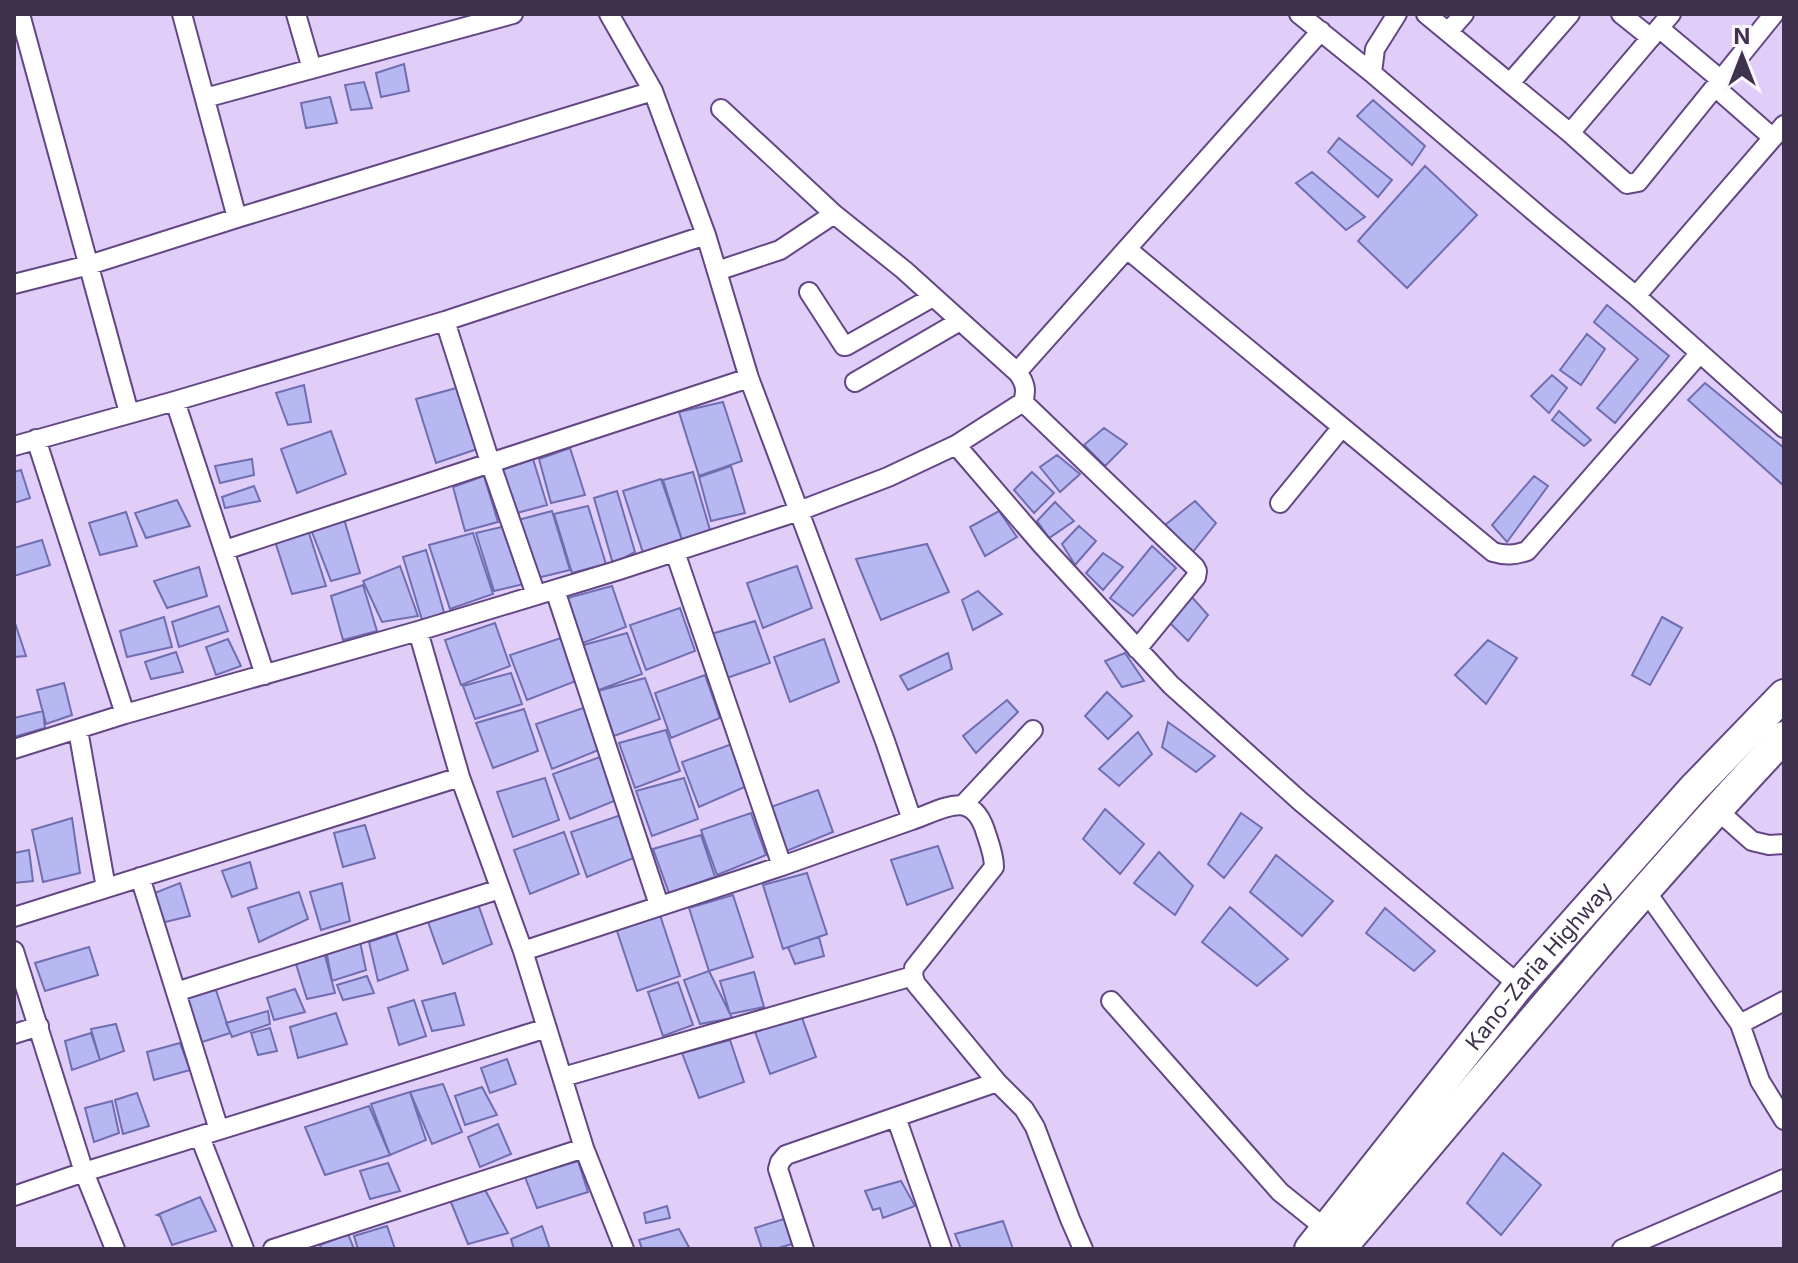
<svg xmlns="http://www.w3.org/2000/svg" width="1798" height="1263" viewBox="0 0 1798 1263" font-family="Inter,sans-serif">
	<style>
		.building { fill: #b7b8f2; stroke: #706eb1; stroke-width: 2 }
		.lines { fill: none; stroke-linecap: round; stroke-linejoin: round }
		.minor-casing { stroke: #634785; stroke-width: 22 }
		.trunk-casing { stroke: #634785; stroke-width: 34 }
		.minor { stroke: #fff; stroke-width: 18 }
		.trunk { stroke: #fff; stroke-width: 30 }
		.labels { text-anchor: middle; stroke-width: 8; stroke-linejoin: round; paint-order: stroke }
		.street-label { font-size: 22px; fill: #3e324e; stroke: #faf7fe }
	</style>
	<rect width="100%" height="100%" fill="#e0cef9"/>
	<path class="building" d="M404,64L409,91L381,97L376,73Z
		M364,82L372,108L351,110L345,85Z
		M330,97L337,123L306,128L301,103Z
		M1373,100L1425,146L1412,165L1357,116Z
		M1339,138L1392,180L1378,197L1328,152Z
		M1425,166L1477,215L1407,288L1358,241Z
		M1312,172L1365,217L1346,230L1296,183Z
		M1607,305L1669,356L1615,423L1597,408L1638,359L1594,322Z
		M1587,334L1605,349L1581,385L1560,370Z
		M1552,375L1567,388L1549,413L1531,396Z
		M1705,383L1784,448V486L1688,400Z
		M304,385L311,422L288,425L276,393Z
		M460,387L480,448L436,463L416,399Z
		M723,402L742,461L699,476L679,412Z
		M1559,411L1591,440L1584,446L1552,420Z
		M1104,428L1127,444L1105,466L1084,445Z
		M331,431L346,474L297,493L281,449Z
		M570,448L585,495L551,503L539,459Z
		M1057,455L1080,474L1060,492L1040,467Z
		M252,459L254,475L220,483L215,466Z
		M533,459L547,505L513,514L502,470Z
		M731,466L745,513L711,521L699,477Z
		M21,470L30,498L14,503V472Z
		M693,472L710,530L683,543L663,480Z
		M1032,472L1054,493L1034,513L1014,490Z
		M484,476L498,522L465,531L453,487Z
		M1534,476L1548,486L1507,542L1492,525Z
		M661,479L682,540L644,556L623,491Z
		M254,486L260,501L225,508L222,497Z
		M617,491L635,552L613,564L594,498Z
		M177,500L190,526L146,538L135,513Z
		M1195,501L1216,523L1192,553L1165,525Z
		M1055,502L1074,521L1049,538L1037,521Z
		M588,506L606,564L572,573L554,514Z
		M552,511L570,570L537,578L518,520Z
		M999,511L1017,537L985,556L970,527Z
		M126,512L137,546L100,555L89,523Z
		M344,519L360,573L331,581L310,527Z
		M510,525L528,583L494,591L476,533Z
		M1079,526L1096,541L1075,565L1062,544Z
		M307,527L326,586L292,594L273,535Z
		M473,533L493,594L450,609L429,545Z
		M42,540L50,565L14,576V548Z
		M927,544L949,592L881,620L856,559Z
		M1152,546L1176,568L1133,616L1110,598Z
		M426,550L444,612L423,623L403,557Z
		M1103,553L1123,567L1103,590L1086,573Z
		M400,566L418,616L382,622L363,581Z
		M797,566L812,608L763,628L747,583Z
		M199,567L207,596L167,608L154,581Z
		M363,585L377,631L343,640L331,596Z
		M612,586L626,627L580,644L564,599Z
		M978,591L1002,614L973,630L962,600Z
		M1190,595L1208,615L1188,641L1168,621Z
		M219,606L228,631L179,647L172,622Z
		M680,608L695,651L646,670L630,625Z
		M164,617L172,647L127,657L120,631Z
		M1662,617L1682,628L1650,685L1632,675Z
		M14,620L26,656L14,657Z
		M755,621L770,663L724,679L708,635Z
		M495,623L510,666L461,685L445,640Z
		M627,633L642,674L596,691L580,646Z
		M561,638L576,681L527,700L510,655Z
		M228,639L241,666L216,675L206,647Z
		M824,639L839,682L790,702L774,657Z
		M1488,640L1517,658L1486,704L1455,675Z
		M176,652L183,672L151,679L145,662Z
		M948,653L952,669L908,690L900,676Z
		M1125,653L1144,681L1122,687L1105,661Z
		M511,673L522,704L475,719L463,686Z
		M705,675L720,718L671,738L655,693Z
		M645,678L660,719L614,736L598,691Z
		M64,683L72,715L46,724L37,690Z
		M1107,692L1132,716L1108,739L1085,716Z
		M1007,700L1018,712L976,753L963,736Z
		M586,707L601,749L552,769L536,724Z
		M524,709L538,751L493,768L476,723Z
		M43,711L45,728L14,737V718Z
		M1168,722L1215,756L1196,772L1162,747Z
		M666,730L680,771L635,788L619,743Z
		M1138,732L1152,754L1119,786L1099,769Z
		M732,744L747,786L699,807L682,762Z
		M603,756L619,799L570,819L553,774Z
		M545,778L559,820L513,837L497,792Z
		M684,778L698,819L652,836L636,791Z
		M818,790L833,832L784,852L768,808Z
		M1105,809L1144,844L1120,874L1083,839Z
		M751,813L766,855L717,875L701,830Z
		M1241,813L1262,828L1224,878L1208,864Z
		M621,815L636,857L587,877L571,832Z
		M72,818L80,873L43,882L32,830Z
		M365,825L375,858L343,867L334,833Z
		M564,832L579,874L530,894L514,850Z
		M701,835L715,877L669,893L653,849Z
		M938,846L953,888L907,905L891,860Z
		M29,850L33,881L14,883V853Z
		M1159,852L1193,886L1175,915L1134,883Z
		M1276,855L1333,901L1302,936L1250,892Z
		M250,862L257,888L232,897L222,871Z
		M807,873L827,934L783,949L763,885Z
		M180,883L190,916L161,923L152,894Z
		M342,883L350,921L321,930L310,892Z
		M299,892L308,919L259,942L248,908Z
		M733,895L753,957L709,971L689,908Z
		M477,901L492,944L443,964L427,919Z
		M1230,907L1288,959L1257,986L1202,942Z
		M1385,908L1435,951L1414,971L1366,933Z
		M660,915L680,976L637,991L616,928Z
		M396,933L408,970L378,981L369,942Z
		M819,937L824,956L795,964L788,947Z
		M360,942L366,970L332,981L326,950Z
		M89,947L98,975L45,991L35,963Z
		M324,952L335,993L307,999L295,961Z
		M709,971L732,1018L700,1024L684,980Z
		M754,972L764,1007L730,1014L720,981Z
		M367,976L374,993L343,1000L337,985Z
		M678,982L693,1025L663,1036L648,992Z
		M295,989L305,1012L274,1020L267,998Z
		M216,990L230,1033L196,1044L181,995Z
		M455,993L464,1025L432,1031L422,1001Z
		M414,1000L426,1036L399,1045L388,1008Z
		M268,1011L270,1024L232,1037L226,1023Z
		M336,1013L347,1044L298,1058L290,1027Z
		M801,1015L816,1057L770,1074L754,1029Z
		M116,1024L124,1051L100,1060L91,1029Z
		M270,1028L277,1051L258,1055L251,1033Z
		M91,1033L100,1060L72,1070L65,1041Z
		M730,1040L744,1082L699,1098L682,1053Z
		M180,1043L190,1070L154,1080L147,1052Z
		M507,1059L516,1084L490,1093L481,1068Z
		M443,1084L462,1132L432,1144L410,1092Z
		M482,1087L497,1115L465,1125L455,1096Z
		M410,1092L426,1140L390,1155L371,1104Z
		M137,1093L149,1126L123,1134L115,1100Z
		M112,1101L119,1133L94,1142L85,1108Z
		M369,1106L390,1155L325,1175L305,1127Z
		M498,1124L511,1154L480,1167L468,1137Z
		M1503,1153L1541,1185L1501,1235L1467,1203Z
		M578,1161L588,1192L537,1208L525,1177Z
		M388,1163L400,1191L370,1199L360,1171Z
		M901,1181L915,1206L883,1218L880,1208L873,1210L865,1191Z
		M482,1184L508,1233L468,1244L448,1195Z
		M200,1197L216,1231L172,1245L160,1216L157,1215Z
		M667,1206L670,1218L646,1223L644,1213Z
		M784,1219L792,1244L775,1249H762L755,1228Z
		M1003,1221L1013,1249H961L955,1234Z
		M387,1226L395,1249H358L354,1236Z
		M542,1226L550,1249H514L511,1239Z
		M679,1229L690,1249H642L639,1240Z
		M348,1234L354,1249H321L320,1245Z"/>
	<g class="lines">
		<g class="minor-casing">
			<path id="minor" d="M20,14L129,413
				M182,14L237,218
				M296,14L312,69
				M609,14L653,91L706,235L749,378L885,741L912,820C942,810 971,788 985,830C989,843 994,854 994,867L914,968L913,976L916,984L997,1082L1024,1109L1035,1127L1070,1219L1083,1249
				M1299,14L1372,73L1544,220L1636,296L1784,428
				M1426,14L1570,133L1627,184L1638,182L1774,14
				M1621,14L1651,38
				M1659,28L1721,80
				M1448,32L1464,14
				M1372,73L1375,49L1397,14
				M1510,83L1570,14
				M1715,87L1773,138
				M205,98L513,14
				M1570,133L1671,14
				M1127,249L1493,552C1506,556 1515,555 1527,551L1700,353
				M717,271L780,250L834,214
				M14,284L89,265L237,218L653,91
				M809,292L844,346H846L933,297
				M1636,296L1784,125
				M445,321L490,462L536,595
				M1017,372L1321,31
				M855,382L960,321
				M175,401L265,675
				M1023,402L1195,567L1197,571L1196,577L1137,649
				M36,439L125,714
				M956,445L1042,545L1171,685L1300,801L1519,985
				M14,446L175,401L445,321L706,235
				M1280,503L1342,427
				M225,550L749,378
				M675,552L782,866
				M555,590L659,905
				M418,631L460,777L523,951L584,1148L624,1249
				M78,730L106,888
				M14,749L125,714L418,631L616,571L799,511L888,477L956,445L1023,402C1027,390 1025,382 1017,372L904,270L834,214L721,109
				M963,805L1033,730
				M1716,809L1752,841L1769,845L1784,844
				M140,877L219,1130
				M1645,890L1740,1024L1760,1081L1784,1120
				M14,917L460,777
				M14,951L84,1172L115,1249
				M523,951L782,866L912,820
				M176,992L500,889
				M1111,1001L1280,1192L1326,1229
				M1740,1024L1784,1001
				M14,1034L39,1026
				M563,1077L913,976
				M896,1117L942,1249
				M200,1137L244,1249
				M14,1196L84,1172L547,1028
				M273,1249L584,1148
				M804,1249L778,1169L780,1162L786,1155L997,1082
				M1622,1249L1784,1179"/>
		</g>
		<g class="trunk-casing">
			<g id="trunk">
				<path id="s1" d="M1310,1249L1519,985L1693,789L1784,695"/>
				<path d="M1340,1249C1486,1077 1629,902 1784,737"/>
			</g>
		</g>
		<use href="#minor" class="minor"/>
		<use href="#trunk" class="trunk"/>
	</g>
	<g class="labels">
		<g class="street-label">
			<text dy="8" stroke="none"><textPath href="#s1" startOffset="364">Kano-Zaria Highway</textPath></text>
		</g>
	</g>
	<rect width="1798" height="1263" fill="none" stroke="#3e324e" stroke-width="32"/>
	<g transform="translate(1742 56)" stroke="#faf7fe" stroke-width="6" paint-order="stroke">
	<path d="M0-6L14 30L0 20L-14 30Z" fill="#3e324e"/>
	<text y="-12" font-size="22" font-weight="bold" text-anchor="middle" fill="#3e324e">N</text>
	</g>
</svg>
